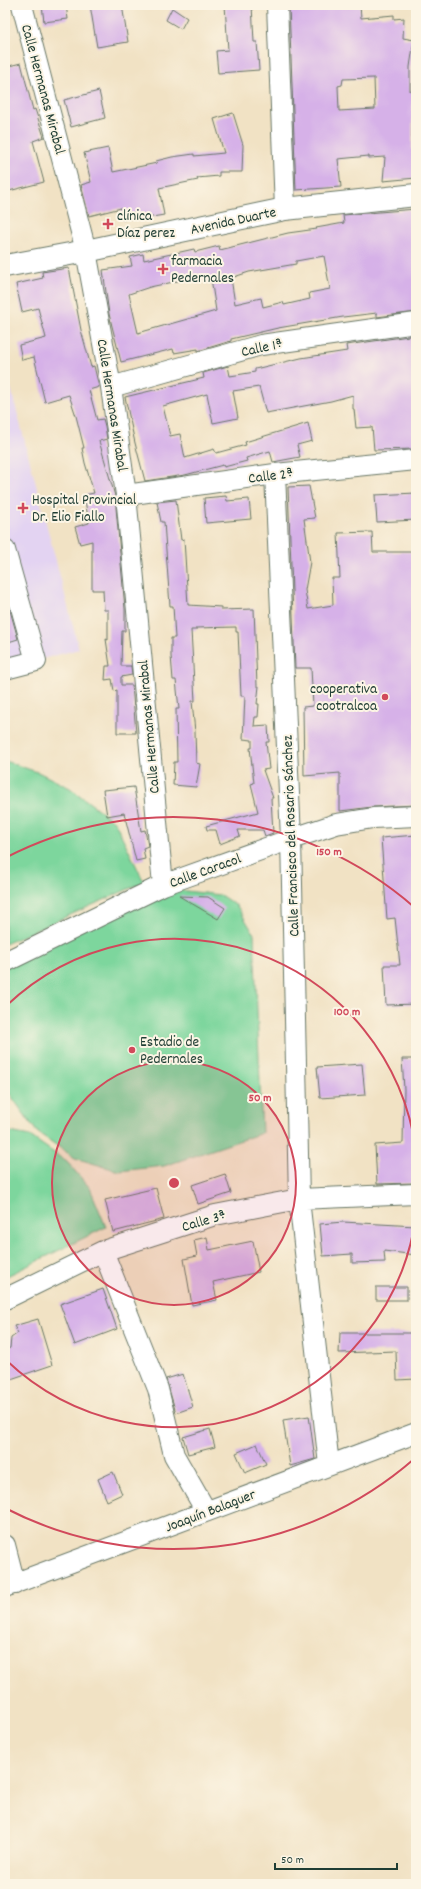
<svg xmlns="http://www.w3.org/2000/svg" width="421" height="1889" viewBox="0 0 421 1889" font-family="Dekko,sans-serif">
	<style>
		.built { fill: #e3d3f2 }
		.green { fill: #7dd69d; stroke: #4e8a68 }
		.building { fill: #d6b1e8; fill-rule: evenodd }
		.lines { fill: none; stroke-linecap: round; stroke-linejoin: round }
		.minor-casing { stroke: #687766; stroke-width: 22 }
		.major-casing { stroke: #687766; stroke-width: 24 }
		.minor { stroke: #fff; stroke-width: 20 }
		.major { stroke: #fff; stroke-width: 22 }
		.ring { fill: none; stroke: #d1495b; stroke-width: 2 }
		.poi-dot { fill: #d1495b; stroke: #fcf5e5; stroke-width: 1.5 }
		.labels { text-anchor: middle; stroke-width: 4; stroke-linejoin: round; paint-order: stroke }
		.street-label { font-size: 15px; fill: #1f3d34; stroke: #fcf5e5 }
		.poi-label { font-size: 15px; fill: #1f3d34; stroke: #fcf5e5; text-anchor: start }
		.centre { fill: #d1495b; stroke: #fcf5e5; stroke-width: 2 }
		.ring-label { font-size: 12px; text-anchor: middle; font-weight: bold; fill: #d1495b; stroke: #fcf5e5; stroke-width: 4; stroke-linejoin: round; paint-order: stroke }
	</style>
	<rect width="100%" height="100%" fill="#fcf5e5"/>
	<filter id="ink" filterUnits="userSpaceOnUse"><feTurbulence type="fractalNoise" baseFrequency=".025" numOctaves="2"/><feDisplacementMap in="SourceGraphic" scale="8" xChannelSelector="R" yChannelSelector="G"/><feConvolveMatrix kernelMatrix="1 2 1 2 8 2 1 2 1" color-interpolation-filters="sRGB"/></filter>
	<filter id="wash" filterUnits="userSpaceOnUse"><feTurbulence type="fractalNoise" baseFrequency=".012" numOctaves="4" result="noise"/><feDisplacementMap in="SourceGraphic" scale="16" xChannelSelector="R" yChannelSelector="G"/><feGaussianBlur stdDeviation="0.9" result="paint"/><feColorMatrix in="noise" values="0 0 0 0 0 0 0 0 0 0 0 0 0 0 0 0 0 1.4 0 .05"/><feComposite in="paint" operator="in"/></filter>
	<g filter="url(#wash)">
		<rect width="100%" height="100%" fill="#f1e2c4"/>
		<path class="built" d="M5,366L79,649L5,669Z"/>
		<path class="green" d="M5,761L40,773L70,788L115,822L144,882L5,944Z
			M169,889L220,895L237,906L254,934L262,1133L164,1166L119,1171L75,1158L37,1132L9,1093L5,1081V965Z
			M5,1131L30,1136L67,1162L90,1188L106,1227L5,1277Z"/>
		<g id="blocks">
			<path class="building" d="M42,5H66L68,19L44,22Z
				M90,5H122L128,42L97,47Z
				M225,5H252L254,42H257L259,70L218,73L216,51L228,50Z
				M289,5H360L361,18L394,15V19L404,18L403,38L414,40L410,67V91H413L412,149H415L416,178L383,181L385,157L369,158V156L338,159L341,187L296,190ZM374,78L375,109L339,111L338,86L342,85L343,79Z
				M172,8L187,18L181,29L166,20Z
				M21,63L33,110L35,109L44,137L33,141L44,182L5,192V67Z
				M99,91L105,118L71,127L64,100Z
				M233,113L243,145L242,172H219V176L197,178L198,180L159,188L164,215L146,218V216L123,220L121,208L89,216L81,185L91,182L84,153L108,148L113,172L157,163L156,161L172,157L194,154V156L224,153L214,119Z
				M416,209V312L377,317V313L343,317L278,328L231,339V341L198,351V349L174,353L173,349L121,362L109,314L103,270L132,266L130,257L143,254L144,260L194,249L195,252L219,246L220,250L288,233L317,229L316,228L344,223L343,215ZM324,256L330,289L309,293L310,299L284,305L283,302L263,307L261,298L235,304L231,278L249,272L296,264V261ZM206,275L207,279L211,278L216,311L138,333L129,294L150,287Z
				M69,268L81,330L91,367L94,366L99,387L89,390L97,420L103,419L105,426L107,439L99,441L115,496L125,609V631H122L121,666H131L132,675L121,677V685H132L136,733H117V690L114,691L112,679L105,680L106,666H110L106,639L108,640V610H104L103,590H92V541L80,544L75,527L89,523L84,495L94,493L85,463L82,448H84L76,416L69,395L45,402L34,357L22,360L19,345L46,338L38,308L22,312L16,284L43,278L42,272Z
				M416,335V449L374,450L372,427L356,428L354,409H353V395L331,401L266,413L259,387L233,391L238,418L213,423L207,394L163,406L170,436L180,434L185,458L214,449L216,453L246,445L245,442L308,423L312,441L297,445L300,457L273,462L270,451L246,458L247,461L224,467L223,465L185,475L145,481L135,443L125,397L204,378L203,373L228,366L230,376L255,372V369L301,358L347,351L346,345Z
				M309,486L315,518L304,519L310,562L305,590L308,609L333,605L332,578H340L338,533L372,532L373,552H416V805L372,807L340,811V773L304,776L303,707L313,706L311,668H295L288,487Z
				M416,493V520L377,522L375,495Z
				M226,496L227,501L249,499L251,519L206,523L204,498Z
				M176,500L181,540L184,539L188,605L221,607V610L254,609L257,686H259L257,704H259L258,717H255L254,726L268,725L269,742H266L269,769L263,770L273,798H271L273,833L265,836L263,830H238L240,836L220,844L216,830H207L206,826L258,812L251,784L254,783L250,748H252V740L243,739L245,696H241L238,632H236V627L196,628V630H191L195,701H192L195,732L196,763L200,764L196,787L173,785L174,762H177L176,709H179L176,680H173L171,656V638H175L173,606H170L164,522H161L157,502Z
				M8,603L18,639L5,643V604Z
				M134,787L141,831L145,830L148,846L143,848L145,859L136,861L124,813L107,816L103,790Z
				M416,835V1004L386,1005L384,965H400L395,918L387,919L381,838Z
				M179,896L208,897L225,908L218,919Z
				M402,1059H416V1183L377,1184L375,1145L403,1143L404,1089Z
				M362,1064L365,1095L320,1098L317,1067Z
				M225,1174L231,1193L198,1204L192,1185Z
				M156,1188L164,1219L113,1232L105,1200Z
				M343,1222L416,1226V1255L384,1251L385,1262L352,1263V1254L323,1256L320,1224Z
				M207,1237L209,1250L253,1241L259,1272L213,1282L217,1300L192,1305L184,1259L197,1256L194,1240Z
				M376,1287H407V1300H376Z
				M103,1289L117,1329L75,1345L60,1304Z
				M38,1319L52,1365L5,1381V1350L10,1348L11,1338L18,1333L14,1326Z
				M340,1333H416V1379L397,1380L396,1351L339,1353Z
				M183,1374L193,1407L176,1413L166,1379Z
				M309,1416L315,1459L290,1466L283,1420Z
				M210,1429L215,1447L188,1454L183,1437Z
				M257,1444L266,1464L245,1473L236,1453Z
				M113,1472L122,1494L107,1501L98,1479Z"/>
		</g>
	</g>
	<g filter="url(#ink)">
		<use href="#blocks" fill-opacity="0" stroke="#687766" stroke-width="1"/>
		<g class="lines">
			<g class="minor-casing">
				<path id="minor" d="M22,5L86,251L111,387L126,495L163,885
					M277,5L285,209
					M111,387L261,345L416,323
					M275,474L291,839L299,1199L329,1465
					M126,495L275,474L416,460
					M5,550L36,661L5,669
					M5,962L163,885L291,839L336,824L373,818L416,816
					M103,1251L158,1389L174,1455L206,1511
					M5,1299L103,1251L215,1215L299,1199L416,1194
					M5,1545L15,1584
					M5,1587L416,1433"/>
			</g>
			<g class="major-casing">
				<path id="major" d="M5,266L86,251L285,209L416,195"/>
			</g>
			<use href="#minor" class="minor"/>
			<use href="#major" class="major"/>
		</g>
	</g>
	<circle cx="174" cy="1183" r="122" fill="#d1495b" fill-opacity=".12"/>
	<g class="ring">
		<circle cx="174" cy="1183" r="122"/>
		<path d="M416 1215A244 244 0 0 1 6 1360M6 1006A244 244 0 0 1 416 1151"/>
		<path d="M414 1459A366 366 0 0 1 5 1508M5 858A366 366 0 0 1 414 907"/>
	</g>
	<g class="poi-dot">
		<path d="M106 218h4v4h4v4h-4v4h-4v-4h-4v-4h4z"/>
		<path d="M161 263h4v4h4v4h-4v4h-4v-4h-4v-4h4z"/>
		<path d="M21 502h4v4h4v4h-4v4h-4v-4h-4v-4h4z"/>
		<circle cx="385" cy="697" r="4"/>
		<circle cx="132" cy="1050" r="4"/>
	</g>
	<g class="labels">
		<g class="street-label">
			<text transform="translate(44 89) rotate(75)" y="5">Calle Hermanas Mirabal</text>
			<text transform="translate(233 220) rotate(-12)" y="5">Avenida Duarte</text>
			<text transform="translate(262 347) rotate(-12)" y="5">Calle 1ª</text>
			<text transform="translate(113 405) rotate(81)" y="5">Calle Hermanas Mirabal</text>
			<text transform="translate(271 475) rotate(-7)" y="5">Calle 2ª</text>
			<text transform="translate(148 727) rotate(-95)" y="5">Calle Hermanas Mirabal</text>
			<text transform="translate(290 836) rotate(-92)" y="5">Calle Francisco del Rosario Sánchez</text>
			<text transform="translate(205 870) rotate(-20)" y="5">Calle Caracol</text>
			<text transform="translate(204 1220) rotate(-16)" y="5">Calle 3ª</text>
			<text transform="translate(210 1510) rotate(-21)" y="5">Joaquín Balaguer</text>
		</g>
		<g class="poi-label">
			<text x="117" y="220">clínica<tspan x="117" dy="17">Díaz perez</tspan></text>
			<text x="171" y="265">farmacia<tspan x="171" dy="17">Pedernales</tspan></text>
			<text x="32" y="504">Hospital Provincial<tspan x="32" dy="17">Dr. Elio Fiallo</tspan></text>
			<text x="377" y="693" text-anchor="end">cooperativa<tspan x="377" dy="17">cootralcoa</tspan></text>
			<text x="140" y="1046">Estadio de<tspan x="140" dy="17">Pedernales</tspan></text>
		</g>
	</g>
	<circle cx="174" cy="1183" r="6" class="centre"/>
	<g class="ring-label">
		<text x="329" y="855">150 m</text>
		<text x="347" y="1015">100 m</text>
		<text x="260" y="1101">50 m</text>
	</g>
	<rect width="421" height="1889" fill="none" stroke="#fcf5e5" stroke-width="20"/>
	<path d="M275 1863v6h122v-6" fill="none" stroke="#1f3d34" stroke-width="2"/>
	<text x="281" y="1863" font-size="12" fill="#1f3d34" stroke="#fcf5e5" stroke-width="3" paint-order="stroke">50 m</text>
</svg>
